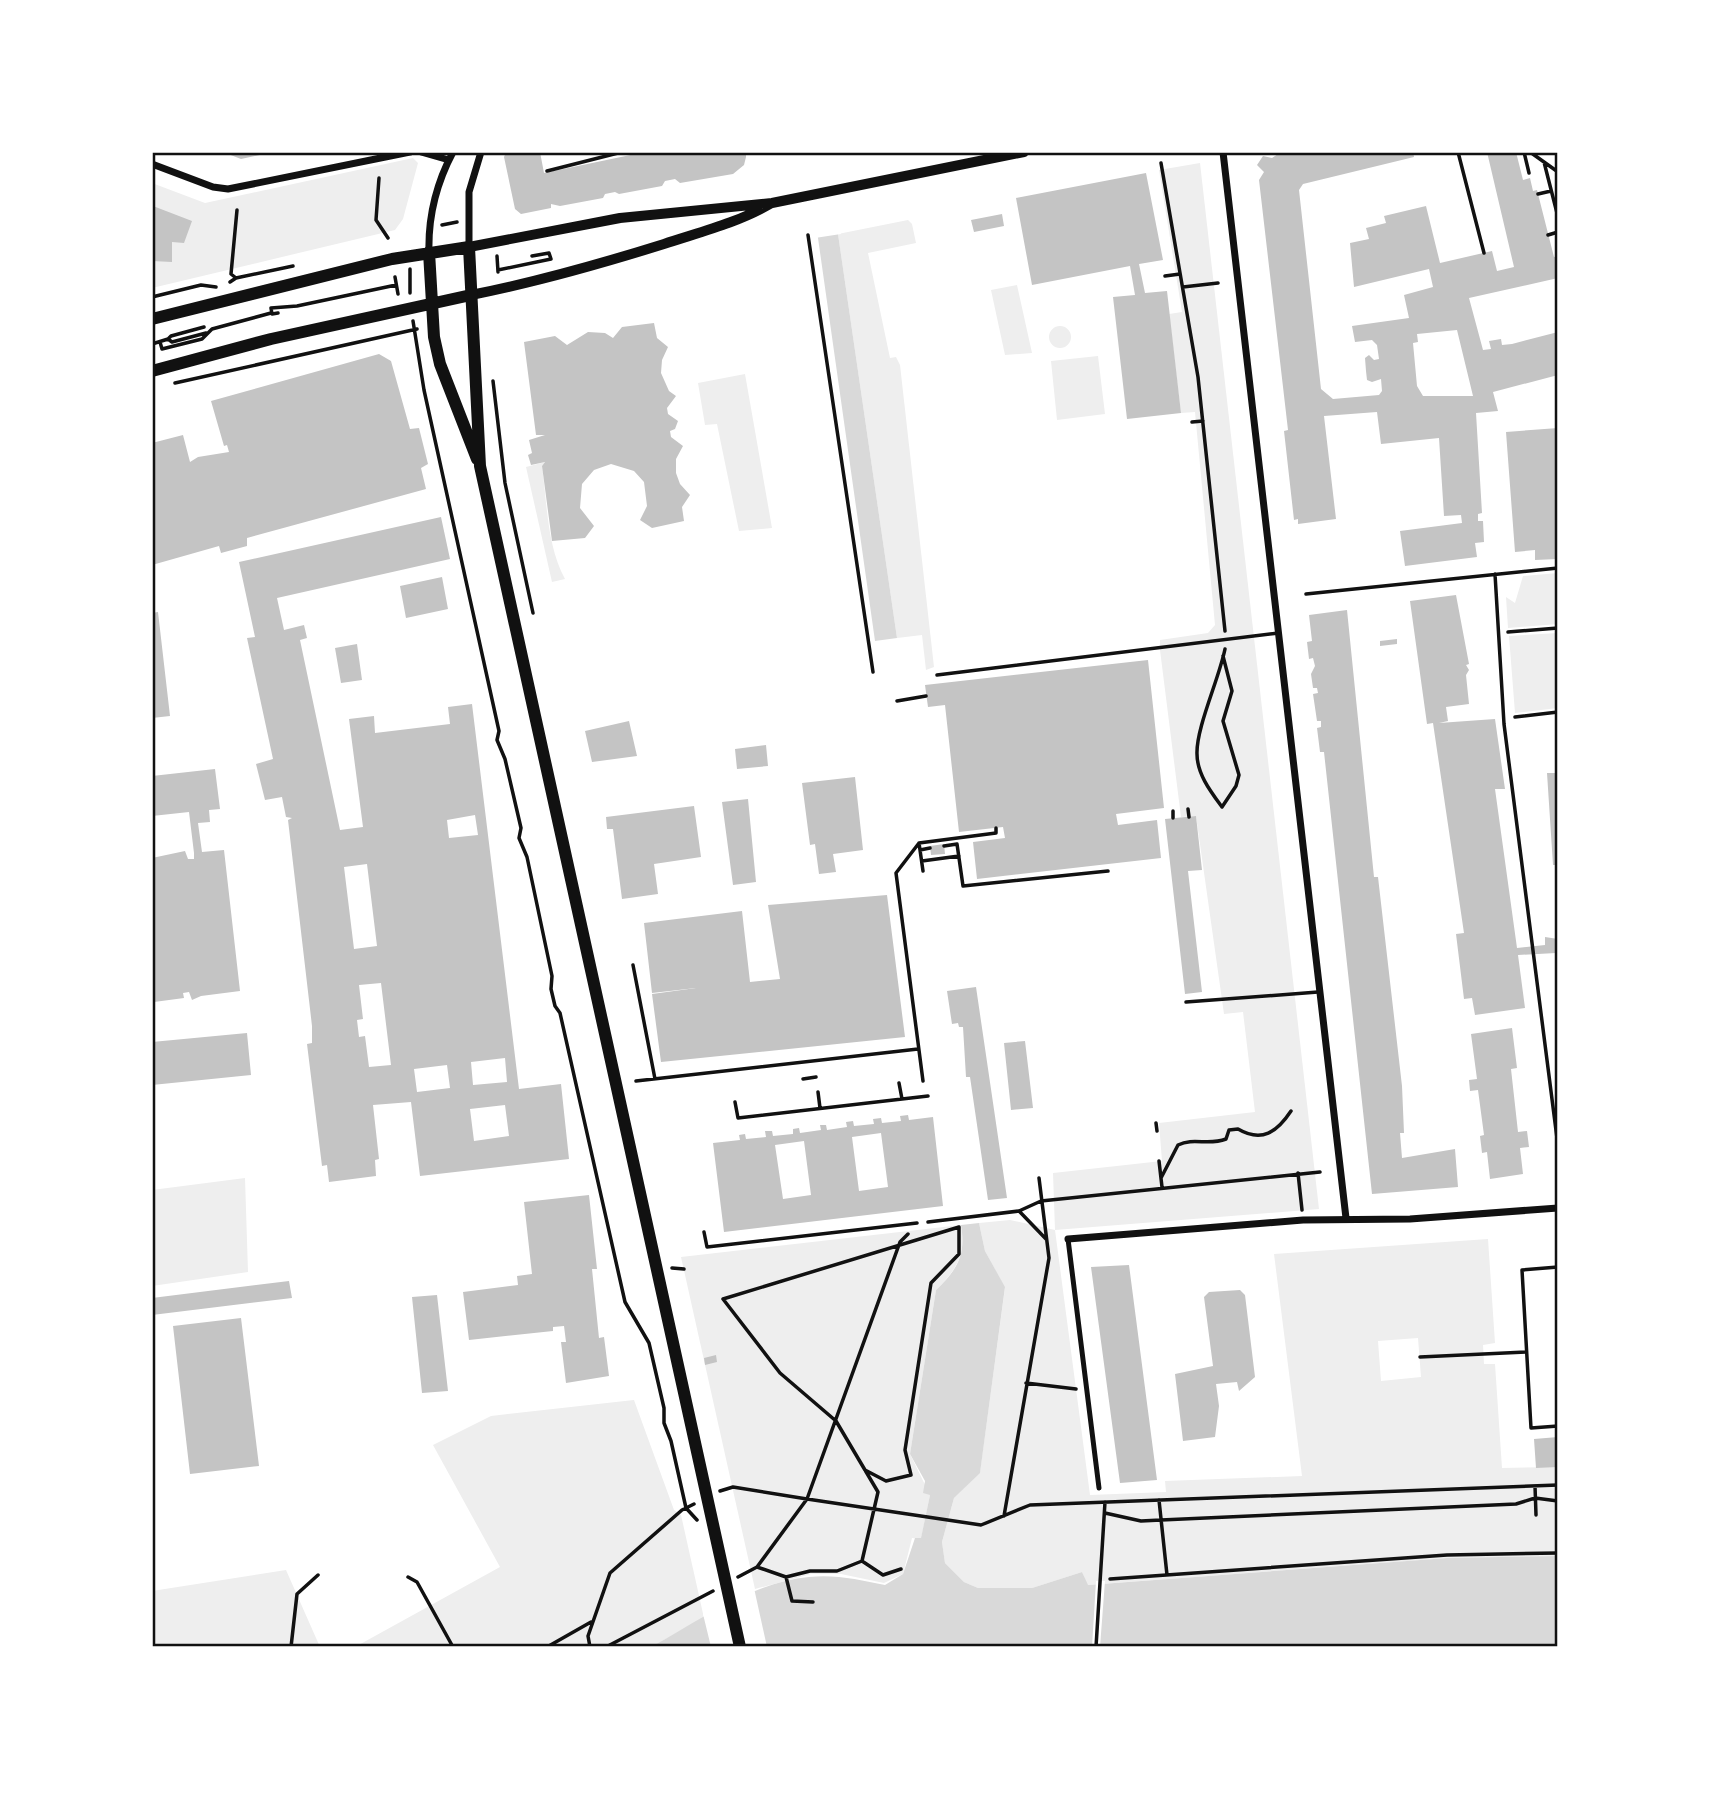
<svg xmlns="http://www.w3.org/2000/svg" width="1710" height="1799" viewBox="0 0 1710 1799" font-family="Manrope,sans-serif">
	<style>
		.green { fill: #eee; fill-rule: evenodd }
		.water { fill: #d9d9d9 }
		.pier { fill: #fff }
		.building { fill: #c4c4c4; fill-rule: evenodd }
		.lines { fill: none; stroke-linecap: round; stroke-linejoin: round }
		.path { stroke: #111; stroke-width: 3.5 }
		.service { stroke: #111; stroke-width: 3.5 }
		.pedestrian { stroke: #111; stroke-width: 5 }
		.minor { stroke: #111; stroke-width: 7 }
		.secondary { stroke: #111; stroke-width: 10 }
		.primary { stroke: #111; stroke-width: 12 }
		.neatline { fill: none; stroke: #111; stroke-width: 2.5 }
	</style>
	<rect width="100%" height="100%" fill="#fff"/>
	<path class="green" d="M413,158L418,163L403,219L395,230L152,288V183L205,203Z
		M1200,163L1319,1209L1055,1230L1090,1495L1166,1492L1165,1481L1302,1476L1274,1254L1488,1239L1495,1343L1483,1345L1484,1364H1495L1502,1468L1558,1467V1556L1447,1558L1087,1585L1082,1572L1032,1588H978L964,1582L945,1563L942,1542L954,1498L980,1472L1005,1288L985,1251L979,1223L1010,1220L1055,1230L1053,1173L1162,1161L1159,1123L1255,1112L1243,1012L1224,1014L1196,816L1181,817L1160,650V640L1208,633L1215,625L1195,412L1181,413L1169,314L1182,312L1159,170ZM1418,1338L1421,1377L1381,1381L1378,1341Z
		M908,220L912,224L916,243L868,253L890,358L896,357L900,365L934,667L926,670L922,635L897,638L838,234Z
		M1017,285L1032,353L1005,355L991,290Z
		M1049 337a11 11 0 1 1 22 0a11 11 0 1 1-22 0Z
		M1098,356L1105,414L1057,420L1051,361Z
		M745,374L772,528L739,531L717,424L705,425L698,383Z
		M545,462L542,466C547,503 547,546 565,579L552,582L526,467Z
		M1558,573V624L1508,628L1506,597L1515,603L1523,576Z
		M1558,633V708L1515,713L1509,636Z
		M245,1178L248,1272L152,1286V1190Z
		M961,1225C966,1255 957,1269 936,1290L910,1454L930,1495L921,1539L912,1538L903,1574L884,1583L841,1574H811L755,1589L681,1257Z
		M634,1400L674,1510L681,1515L704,1618L651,1647H355L500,1567L433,1445L491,1416Z
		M286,1570L320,1647H152V1591Z"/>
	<path class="water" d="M802,152H822L838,234L897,638L875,641L818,238Z
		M979,1223L985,1251L1005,1287L980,1473L954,1498L942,1542L945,1563L964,1582L978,1588H1032L1082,1572L1088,1585L1447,1558L1558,1556V1647H651C700,1620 753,1582 809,1577C835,1574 860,1580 885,1585L903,1574L915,1538H921L930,1495L923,1493L925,1481L910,1454L936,1290C958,1269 966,1255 961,1225Z"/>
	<path class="pier" d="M825,152L841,234L815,238L799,155Z
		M1096,1581H1105L1100,1647H1092Z
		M754,1588L767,1647H711L703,1614Z"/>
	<path class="building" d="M223,152H269V153L241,159Z
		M506,152H540L544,173L645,152H746V157L744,165L733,174L680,183L675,179L665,181L662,186L619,194L615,192L605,194L603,198L560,206L551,204V208L521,214L515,209L504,157Z
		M1281,152H1413L1414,157L1303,184L1299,190L1321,389L1333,399L1379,395L1382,391L1381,379L1372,382L1367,380L1366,371L1365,358L1369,355L1374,360L1379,359L1377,345L1372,340L1355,342L1352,326L1409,318L1404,295L1433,287L1429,269L1354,287L1350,243L1369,239L1366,228L1386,223L1384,216L1426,206L1440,263L1492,251L1497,271L1514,267L1487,152H1516L1523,180L1530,178L1533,191L1537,190L1554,257L1558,256V278L1469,298L1483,350L1491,349L1489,341L1501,339L1502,345L1512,344L1558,332V375L1493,392L1498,411L1476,413L1482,513L1478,514V521H1483L1484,542L1475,543L1477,557L1405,566L1400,531L1462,523L1461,515L1444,516L1439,438L1381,444L1377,412L1324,416L1336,519L1298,524V519L1294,520L1284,431L1288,430L1259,180L1264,172L1257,165L1263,156L1272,158ZM1457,330L1473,396H1423L1417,386L1413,343L1418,342L1417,334Z
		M1146,173L1163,260L1139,264L1145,293L1167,291L1181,413L1127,419L1113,297L1135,295L1130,266L1032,285L1016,198Z
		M153,206L192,221L184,243L172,242V262L152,261Z
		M1002,214L1004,226L974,232L971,220Z
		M654,323L657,338L668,347L662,360L661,373L669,391L676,396L667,408L668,414L678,421L675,429L670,431L671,437L683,446L676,459V473L680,484L690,495L682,507L684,521L652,528L640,520L647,506L644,482L634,471L611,464L594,470L582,484L580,508L594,526L585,538L552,541L542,466L545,462L531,465L528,455L532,453L529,440L545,435H536L524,342L555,336L567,345L588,332L605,333L613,338L622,327Z
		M379,354L391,361L410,429L419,428L428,464L421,468L426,489L247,538V546L221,553L219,546L152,565V443L183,435L190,462L198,457L229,452L227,445L224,446L211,401Z
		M1558,428V559L1535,560V550L1515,552L1506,432Z
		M441,517L450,559L277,598L284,630L304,625L307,638L300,640L340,830L363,827L349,719L374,716L375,733L450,724L448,707L472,704L519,1089L561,1084L569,1159L420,1176L411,1102L373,1105L379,1159L375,1160L376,1176L329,1182L327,1165L322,1166L307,1044L312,1043V1026L288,820L292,818L286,817L282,797L265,800L256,764L273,759L247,638L255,637L239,562ZM475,815L478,835L449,838L447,820ZM367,864L377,946L354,949L344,867ZM381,983L391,1065L369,1067L365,1036L359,1037L357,1020L363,1019L359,985ZM505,1058L507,1082L473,1085L471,1062ZM447,1065L450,1088L417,1092L414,1069ZM505,1105L509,1136L474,1141L470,1109Z
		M442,577L448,609L406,618L400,586Z
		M1456,595L1469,664L1466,665L1469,670L1466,675L1469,704L1446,707L1448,721L1439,723L1495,719L1505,789H1495L1517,948L1545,945V937L1558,939L1556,953L1518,955L1525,1008L1475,1015L1472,998L1464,999L1456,934L1464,933L1433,723L1427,724L1410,601Z
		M1347,610L1374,877H1378L1402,1086L1404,1133H1400L1402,1158L1455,1149L1458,1187L1372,1194L1324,752H1320L1317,728L1321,727V721H1317L1313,694L1318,693L1317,688H1313L1311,674L1315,666L1313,658L1309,659L1307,642L1312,641L1309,615Z
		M158,612L170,716L152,718V613Z
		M1397,639V644L1380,646V641Z
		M357,644L362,680L341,683L335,648Z
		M1148,660L1164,808L1116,814L1118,825L1157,820L1161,858L977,879L973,842L1005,838L1003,827L959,832L945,705L928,707L925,685Z
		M629,721L637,756L592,762L585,731Z
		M766,745L768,766L737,769L735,749Z
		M215,769L220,809L209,810L210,822L198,823L202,852L224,850L240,991L201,996L192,1000L189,992L183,993L184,998L154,1002L152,858L185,851L188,859H194V853L189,812L152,816V776Z
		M1547,773H1558V865H1553Z
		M855,777L863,850L833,854L836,872L819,874L815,844L810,845L802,783Z
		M748,799L756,882L733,885L722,802Z
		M694,806L701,857L654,864L658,894L622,899L613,829H607L606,817Z
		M1196,816L1202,870L1188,871L1202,992L1185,994L1165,819Z
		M944,844L945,854L931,855L930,846Z
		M887,895L905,1037L661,1062L652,994L696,988L652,993L644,923L742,911L750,982L780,979L768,905Z
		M976,987L1007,1198L988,1200L970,1077H966L963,1027H959L958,1023L952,1024L947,991Z
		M1512,1028L1517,1068L1511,1069L1518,1132L1527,1131L1529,1147L1520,1148L1523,1174L1490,1179L1487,1152L1482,1153L1480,1136L1484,1135L1478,1090L1470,1091L1469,1080L1477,1079L1471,1034Z
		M247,1033L251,1075L152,1085V1042Z
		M1025,1041L1033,1108L1011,1110L1004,1043Z
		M908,1115L909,1120L933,1117L943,1206L724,1232L713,1143L740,1140L739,1135L745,1134L746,1139L766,1137L765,1131H772L773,1136L793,1134V1129L799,1128L800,1133L821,1130L820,1125H826L827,1130L847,1127L846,1122L853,1121L854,1126L874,1124L873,1119L881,1118L882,1123L901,1121L900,1116ZM881,1133L888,1187L859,1191L852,1137ZM804,1141L811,1195L783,1199L775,1145Z
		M589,1195L597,1269H592L599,1338L604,1337L609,1376L566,1383L561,1342H566L564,1326L553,1327V1331L469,1340L463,1292L518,1285L517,1276L532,1274L524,1202Z
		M1129,1265L1157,1480L1120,1483L1091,1267Z
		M289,1281L292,1298L152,1315V1298Z
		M1240,1290L1245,1295L1255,1377L1239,1391L1237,1382L1216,1384L1219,1406L1215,1437L1183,1441L1175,1374L1213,1366L1204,1297L1209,1292Z
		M437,1295L448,1391L422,1393L412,1297Z
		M241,1318L259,1466L190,1474L173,1326Z
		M716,1355L717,1362L705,1365L704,1358Z
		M1558,1437V1467L1536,1468L1534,1439Z"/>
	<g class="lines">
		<path class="path" d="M1524,152L1529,173
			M1530,152L1558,172
			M1544,162L1558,217
			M1161,163L1198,377L1225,631
			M547,171L622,152
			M379,178L376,220L388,238
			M1538,194L1551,191
			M442,225L457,222
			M808,235L873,672
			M1548,235L1558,232
			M497,256L498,272
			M498,270L551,259L549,253L532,256
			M1165,276L1180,274
			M395,277L398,294
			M236,278L231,274L237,210
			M230,282L236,278L293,266
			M1183,287L1218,283
			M410,293V269
			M152,297L201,285L216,287
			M278,313L272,314L271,308L297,306L396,285
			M413,321L424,390L499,731L497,740L505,759L521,828L519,838L527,857L552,976L551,989L555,1006L560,1013L625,1302L649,1343L664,1408V1423L671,1441L686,1508L697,1520
			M204,327L171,336L168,339L172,342L206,333
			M160,342L162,349L202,339L212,329L271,313
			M152,344L168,339
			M493,381L505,483L533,613
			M175,383L417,329
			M1192,422L1203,421
			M1508,632L1558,628
			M1223,656L1232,691L1223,721L1239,775L1236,786L1222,807C1211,792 1197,774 1197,754C1196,728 1219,679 1225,649
			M897,701L926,696
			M1515,717L1558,712
			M1188,809L1189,817
			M1173,811V818
			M919,843L896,873L923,1081
			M944,846L957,844L963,886L1108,871
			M920,850L930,848
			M922,861L959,856
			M923,871L919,843L996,833V828
			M633,965L655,1079
			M803,1079L816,1077
			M636,1081L918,1049
			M899,1083L902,1099
			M818,1092L820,1108
			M735,1102L738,1118L928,1096
			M1156,1123L1157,1131
			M1159,1161L1162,1187
			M1298,1173L1302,1210
			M1161,1178L1178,1145C1194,1137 1208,1146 1226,1139L1229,1130L1238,1129C1262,1143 1277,1132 1291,1111
			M1020,1212L1046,1239
			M928,1222L1019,1211L1041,1201L1320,1172
			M672,1268L684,1269
			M1026,1383L1076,1389
			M1535,1486L1536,1515
			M720,1491L733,1487L807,1499L900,1242L908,1234
			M1159,1500L1167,1575
			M1105,1513L1141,1521L1161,1520L1516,1504L1535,1498L1558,1501
			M1004,1516L1049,1258L1039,1178
			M862,1561L878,1492L836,1421L780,1373L723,1299L959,1227V1254L931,1283L905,1450L911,1475L886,1481L865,1470
			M757,1567L786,1577L810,1571H837L862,1561L883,1575L901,1569
			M408,1577L417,1582L453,1647
			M738,1577L757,1567L807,1499L981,1525L1030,1505L1558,1485
			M786,1577L792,1601L813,1602
			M1110,1579L1447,1555L1558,1553
			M291,1647L297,1594L318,1575
			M547,1647L591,1622
			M590,1647L588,1636L610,1573L682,1510L694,1504
			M606,1647L713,1591
			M1096,1647L1105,1502"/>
		<path class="service" d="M1458,152L1484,253
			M1495,574L1504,724L1558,1146
			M1306,594L1558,568
			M937,675L1279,633
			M1186,1002L1318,992
			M704,1232L707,1247L917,1223
			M1558,1267L1522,1270L1531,1428L1558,1426
			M1420,1357L1526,1352"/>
		<path class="pedestrian" d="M1068,1239L1099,1488"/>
		<path class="minor" d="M421,152L449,160
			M1223,152L1346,1218
			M152,164L213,187L228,189L410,152
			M469,247V192L481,152
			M429,252C428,216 436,184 453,152
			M1068,1239L1303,1220L1410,1219L1558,1208"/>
		<path class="secondary" d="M469,247L620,218L772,203L1024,152
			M471,295C537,282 600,264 664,244C700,232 737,223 770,204"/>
		<path class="primary" d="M429,252L434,337L440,364L477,459
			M152,319L392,259L469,247L480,466L740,1647
			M152,371L271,339L471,295"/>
	</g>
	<rect width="1710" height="1799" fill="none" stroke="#ffffff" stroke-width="308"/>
	<rect x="154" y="154" width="1402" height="1491" class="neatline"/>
</svg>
